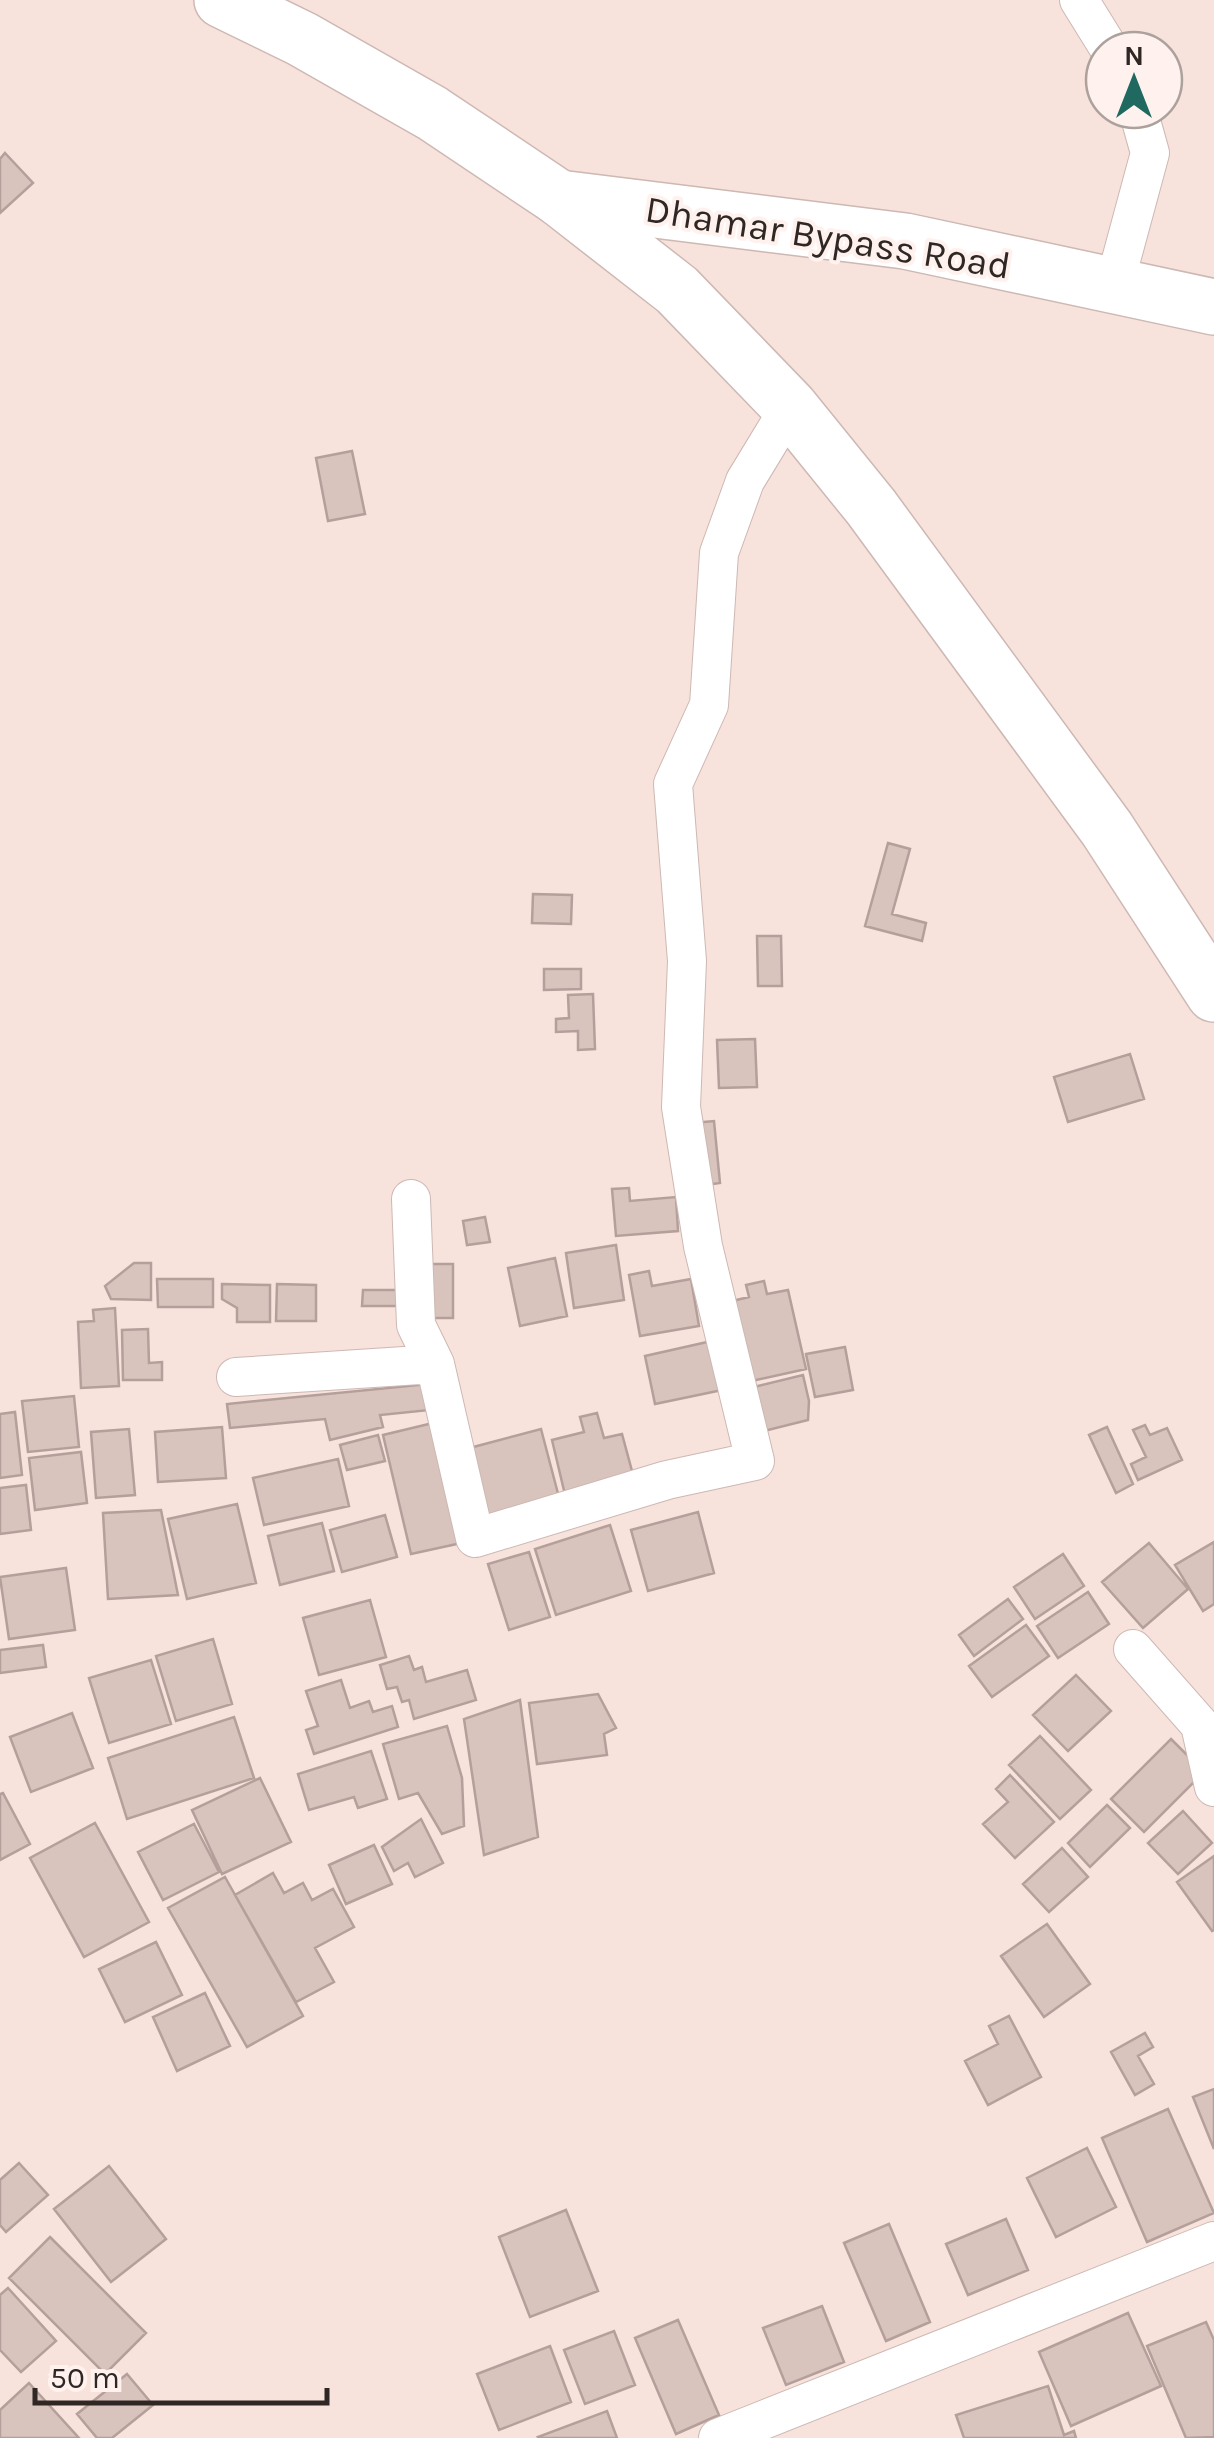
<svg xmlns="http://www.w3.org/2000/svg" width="1214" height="2438" viewBox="0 0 1214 2438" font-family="Karla,sans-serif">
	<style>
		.building { fill: #d8c3bd; stroke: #b49f9a; stroke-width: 2.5 }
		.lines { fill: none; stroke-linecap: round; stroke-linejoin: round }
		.street-casing { stroke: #cdb8b3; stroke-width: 40 }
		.secondary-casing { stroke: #cdb8b3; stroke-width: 58 }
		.primary-casing { stroke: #cdb8b3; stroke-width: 58 }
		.street { stroke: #fff; stroke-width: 38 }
		.secondary { stroke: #fff; stroke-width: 55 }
		.primary { stroke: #fff; stroke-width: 55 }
		.labels { text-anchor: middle; stroke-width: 8; stroke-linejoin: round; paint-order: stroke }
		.street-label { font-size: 38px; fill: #2f2724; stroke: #fff2ee }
	</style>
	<rect width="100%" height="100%" fill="#f8e2dc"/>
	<path class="building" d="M5,153L33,183L0,213V159Z
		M352,451L365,514L328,521L316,458Z
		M888,843L910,849L892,914L926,923L922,941L865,926Z
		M533,894L572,895L571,924L532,923Z
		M757,936H781L782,986H758Z
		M544,969H581V989L544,990Z
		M593,994L595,1049L578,1050V1031L556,1032V1019L569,1018L568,995Z
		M755,1039L757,1087L719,1088L717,1040Z
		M1130,1054L1144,1099L1068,1122L1054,1077Z
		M714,1121L720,1183L698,1186L693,1123Z
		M629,1188L630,1201L676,1197L678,1231L616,1236L612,1189Z
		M485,1217L490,1242L467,1245L463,1221Z
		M616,1245L624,1300L574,1308L566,1253Z
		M555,1258L567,1316L520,1326L508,1268Z
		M134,1263H151V1300L111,1299L105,1286Z
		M429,1264H453V1318H430Z
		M649,1271L652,1286L691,1279L699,1326L640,1336L629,1275Z
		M157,1279H213V1307H158Z
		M764,1281L767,1294L788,1290L806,1369L747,1382L728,1302L749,1297L746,1285Z
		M222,1284L270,1285V1322H237V1308L222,1299Z
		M277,1284L316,1285V1321H276Z
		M363,1290H405V1306H362Z
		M115,1308L119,1386L81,1388L78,1322L94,1321L93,1310Z
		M148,1329L149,1363L162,1362V1380H123L122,1330Z
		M716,1340L727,1389L655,1404L645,1356Z
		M845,1347L853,1390L815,1397L806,1354Z
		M803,1375L809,1401L808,1420L760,1432L750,1388Z
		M428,1384L430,1410L380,1415L383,1427L330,1440L325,1419L230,1428L227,1404Z
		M74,1396L79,1447L28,1452L22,1401Z
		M15,1412L22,1475L0,1478V1414Z
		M597,1413L604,1438L622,1434L635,1482L566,1499L552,1440L584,1432L580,1417Z
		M437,1422L466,1542L411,1554L383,1435Z
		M1145,1425L1150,1435L1167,1428L1182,1460L1138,1480L1131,1464L1146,1457L1133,1430Z
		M222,1427L226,1478L158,1482L155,1432Z
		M1107,1427L1133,1484L1116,1493L1089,1435Z
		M129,1429L135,1495L96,1498L91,1432Z
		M541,1429L561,1505L486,1525L466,1449Z
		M378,1435L385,1461L347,1470L340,1445Z
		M81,1452L87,1503L35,1510L29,1458Z
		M338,1459L349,1506L264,1525L253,1478Z
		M26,1485L31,1530L0,1534V1488Z
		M237,1504L256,1583L187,1599L168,1519Z
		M161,1510L178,1595L108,1599L103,1513Z
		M698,1512L714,1573L648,1591L631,1530Z
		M385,1515L397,1557L342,1572L330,1530Z
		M322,1523L334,1571L280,1585L268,1536Z
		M610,1525L631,1591L556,1615L535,1549Z
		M1214,1542V1604L1203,1611L1175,1565Z
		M1149,1543L1188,1589L1143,1628L1102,1582Z
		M529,1552L550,1617L509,1630L488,1564Z
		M1063,1554L1084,1586L1035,1619L1014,1587Z
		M66,1568L75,1630L9,1639L0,1577Z
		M1088,1592L1109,1624L1058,1658L1037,1626Z
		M1008,1599L1023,1619L974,1656L959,1635Z
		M370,1600L386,1657L319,1675L303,1618Z
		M1026,1625L1049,1656L992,1697L969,1666Z
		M213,1639L232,1704L176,1721L156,1656Z
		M43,1645L46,1667L0,1673V1650Z
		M409,1656L414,1670L422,1667L426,1682L467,1670L476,1700L414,1719L409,1700L402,1702L397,1687L387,1689L380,1665Z
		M151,1660L171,1724L109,1743L89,1678Z
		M1076,1675L1111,1711L1068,1751L1033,1715Z
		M341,1680L350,1708L369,1701L373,1712L392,1706L398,1727L314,1754L306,1730L318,1726L306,1691Z
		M598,1694L616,1728L604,1734L607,1755L537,1764L529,1703Z
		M520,1700L538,1837L484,1855L464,1719Z
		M72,1713L93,1768L31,1792L10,1737Z
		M234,1717L254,1778L127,1819L108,1758Z
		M447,1726L462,1778L464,1826L442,1834L418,1793L399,1799L383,1744Z
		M1040,1736L1091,1790L1060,1819L1009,1765Z
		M1171,1739L1204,1772L1144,1832L1111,1799Z
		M371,1751L387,1799L358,1808L354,1797L309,1810L298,1774Z
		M1010,1775L1054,1822L1015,1858L983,1824L1008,1802L996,1789Z
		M260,1778L291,1842L222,1874L192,1810Z
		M3,1793L30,1844L0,1860V1794Z
		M1107,1805L1130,1828L1090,1867L1068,1843Z
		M1183,1811L1212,1843L1178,1874L1148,1843Z
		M421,1819L443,1863L415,1877L408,1863L394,1871L382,1847Z
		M95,1823L149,1922L84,1957L30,1858Z
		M194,1824L219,1872L163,1900L138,1852Z
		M374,1845L392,1884L346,1904L329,1865Z
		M1062,1848L1088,1877L1049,1912L1023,1884Z
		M1214,1856V1930L1212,1931L1177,1882Z
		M273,1873L284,1893L303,1883L312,1900L333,1889L354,1927L315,1948L334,1982L296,2002L235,1895Z
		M225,1877L303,2016L247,2047L168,1908Z
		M1047,1924L1090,1984L1044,2017L1001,1956Z
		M156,1942L182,1995L125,2022L99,1969Z
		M205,1993L230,2046L177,2071L153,2017Z
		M1009,2016L1041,2077L988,2105L965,2061L998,2044L989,2026Z
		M1145,2033L1153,2047L1138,2056L1154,2084L1135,2095L1111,2052Z
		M1214,2089V2149L1193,2097Z
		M1168,2109L1214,2213L1147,2242L1102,2138Z
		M1087,2148L1116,2207L1056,2237L1027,2178Z
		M19,2163L48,2195L6,2232L0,2225V2180Z
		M109,2166L166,2239L111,2282L54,2209Z
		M566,2210L598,2291L530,2317L499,2237Z
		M1006,2219L1028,2270L968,2295L946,2244Z
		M889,2224L930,2322L886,2341L844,2243Z
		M50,2237L146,2333L105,2374L9,2278Z
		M8,2288L56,2341L21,2372L0,2350V2295Z
		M822,2306L844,2362L786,2385L763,2328Z
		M1128,2313L1161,2386L1071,2426L1039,2352Z
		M678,2320L719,2415L676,2434L635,2338Z
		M1206,2322L1214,2340V2437L1186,2438L1147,2346Z
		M614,2331L635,2385L585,2404L564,2350Z
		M550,2346L571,2402L499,2430L477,2374Z
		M127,2374L153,2405L112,2438H97L77,2414Z
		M29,2383L79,2438H0V2410Z
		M1048,2386L1064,2435L1074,2431L1076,2438H964L956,2415Z
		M607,2411L617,2438H539L538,2437Z"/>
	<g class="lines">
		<g class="street-casing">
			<path id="street" d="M1079,0L1110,50
				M1114,286L1150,153L1138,110
				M411,1199L416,1325L435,1364L475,1538L667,1480L755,1461L703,1246L681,1107L687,961L673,784L709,705L719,553L745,481L790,407
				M236,1377L435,1364
				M1133,1649L1200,1725L1214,1787
				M718,2438L1214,2241"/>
		</g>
		<g class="secondary-casing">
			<path id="secondary" d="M559,198L905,241L1214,307"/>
		</g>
		<g class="primary-casing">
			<path id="primary" d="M222,0L302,39L432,113L559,198L677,290L790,407L871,507L1107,829L1214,994"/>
		</g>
		<use href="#street" class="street"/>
		<use href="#secondary" class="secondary"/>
		<use href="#primary" class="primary"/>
	</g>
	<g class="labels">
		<g class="street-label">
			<text transform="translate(828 237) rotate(9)" y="13">Dhamar Bypass Road</text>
		</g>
	</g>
	<g transform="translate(1134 80)"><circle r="48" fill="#fff2ee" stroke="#aca19d" stroke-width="2.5"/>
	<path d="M0-8L18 38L0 25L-18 38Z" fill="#1f6961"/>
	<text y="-15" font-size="28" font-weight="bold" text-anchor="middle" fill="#2f2724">N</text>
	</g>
	<path d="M35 2388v15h292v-15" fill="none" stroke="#2f2724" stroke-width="5"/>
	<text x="50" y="2388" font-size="30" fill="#2f2724" stroke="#fff2ee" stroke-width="8" paint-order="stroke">50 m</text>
</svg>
